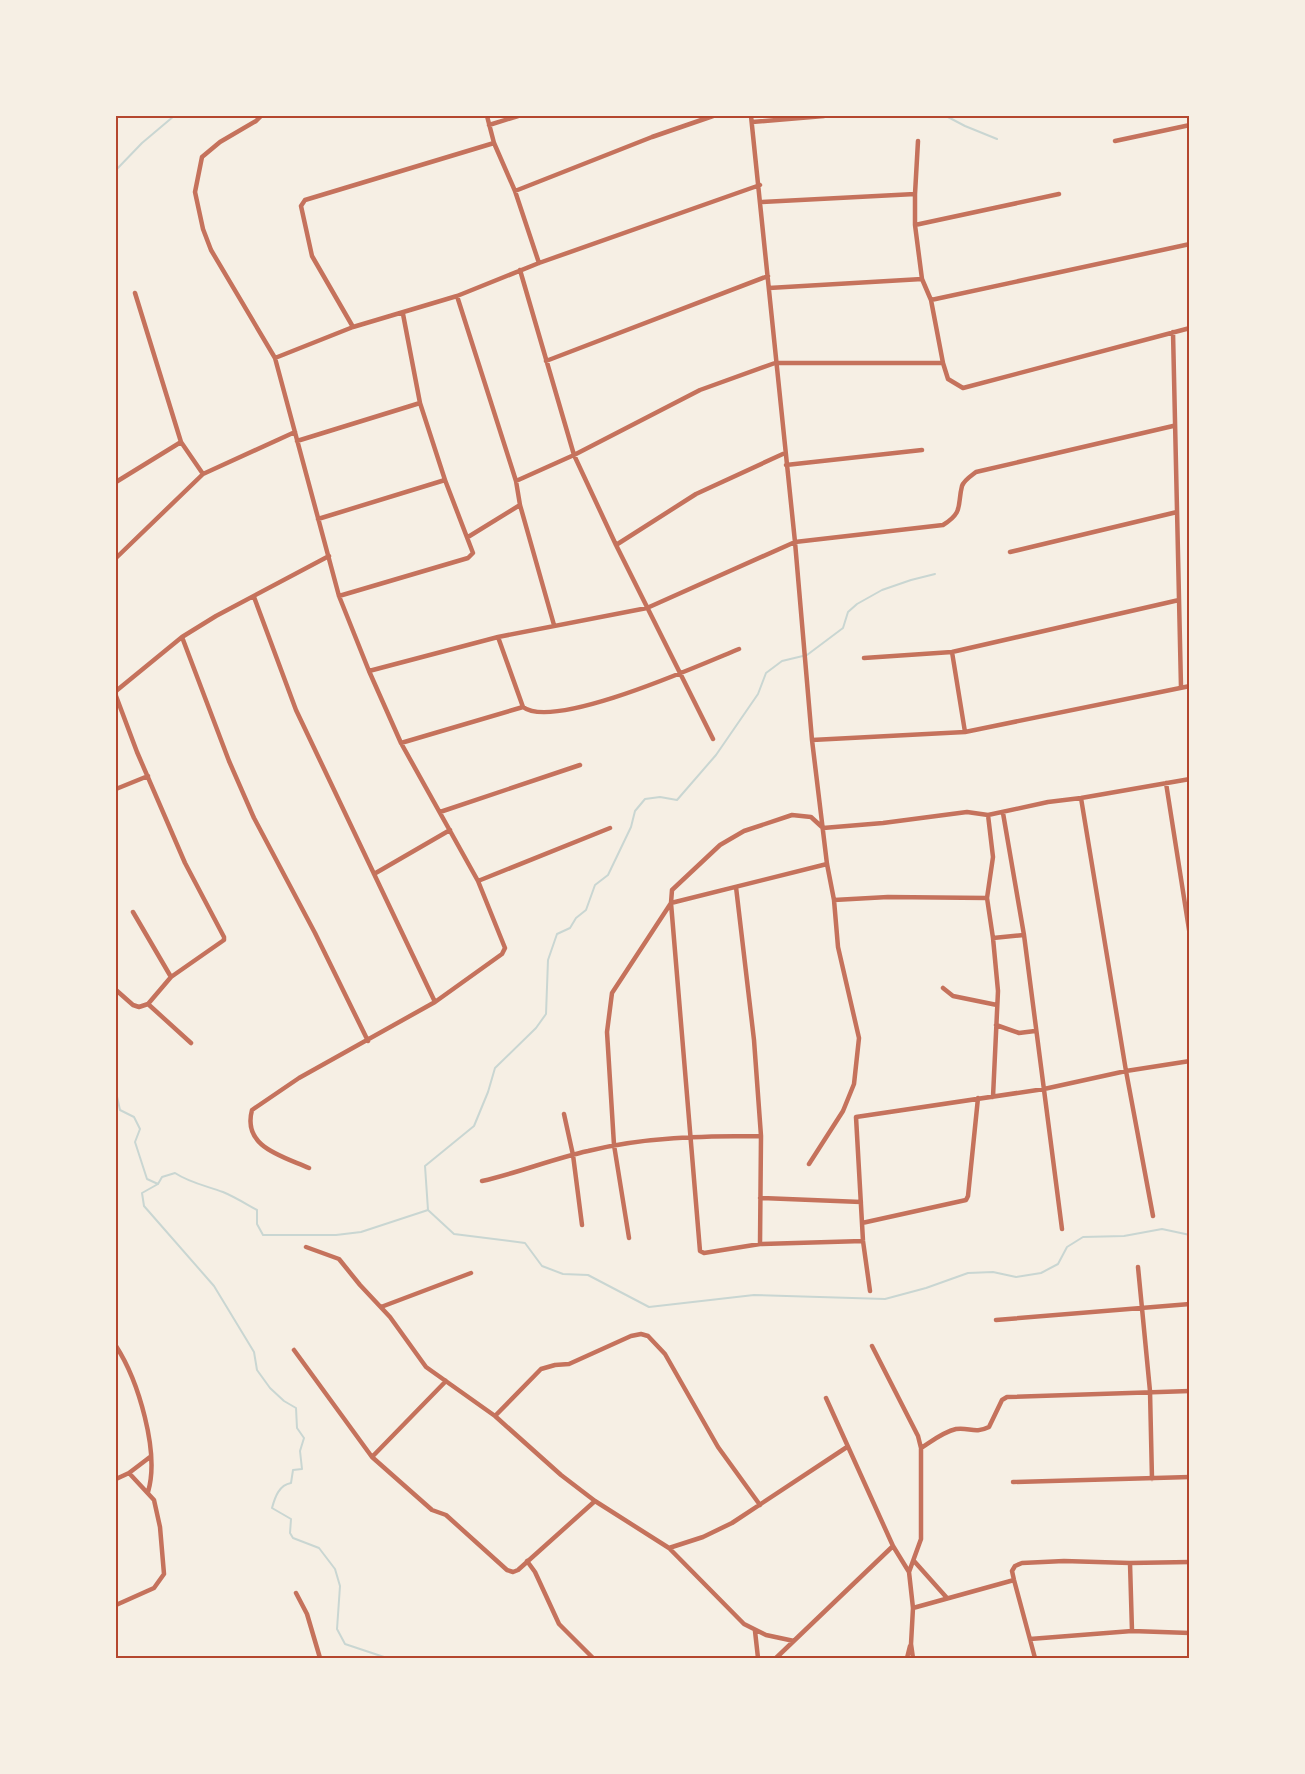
<svg xmlns="http://www.w3.org/2000/svg" width="1305" height="1774" viewBox="0 0 1305 1774" font-family="'PT Sans Narrow',sans-serif">
	<style>
		.lines { fill: none; stroke-linecap: round; stroke-linejoin: round }
		.stream { stroke: #c9d6d2; stroke-width: 2 }
		.minor { stroke: #c5725c; stroke-width: 4.5 }
		.neatline { fill: none; stroke: #b5482f; stroke-width: 2 }
	</style>
	<rect width="100%" height="100%" fill="#f6efe4"/>
	<g class="lines">
		<path class="stream" d="M946,116L965,126L997,139
			M116,170L142,143L174,116
			M935,574L911,580L882,590L857,604L848,612L843,628L807,655L782,661L766,673L758,694L716,755L677,800L660,797L645,799L635,811L631,827L608,875L595,885L586,910L576,918L570,928L557,934L548,960L546,1014L536,1028L495,1068L488,1092L474,1126L425,1166L428,1210L454,1234L525,1243L542,1266L563,1274L588,1275L649,1307L754,1295L885,1299L926,1288L968,1273L993,1272L1016,1277L1041,1273L1058,1264L1067,1247L1083,1237L1124,1236L1162,1229L1190,1235
			M116,1092L120,1110L134,1117L140,1129L135,1142L147,1179L158,1184
			M387,1658L345,1644L337,1629L340,1586L335,1569L319,1548L293,1538L290,1533L291,1519L272,1508C275,1497 279,1485 291,1483L293,1470L302,1469L300,1451L304,1438L297,1428L296,1408L284,1401L270,1388L257,1370L254,1352L214,1286L144,1206L142,1193L158,1184L162,1177L175,1173C190,1183 207,1186 223,1192C235,1197 246,1204 257,1210V1224L263,1235H336L361,1232L428,1210"/>
		<path class="minor" d="M261,116L256,121L220,142L202,157L195,192L203,229L211,250L275,358L339,596L369,671L401,743L478,881L505,948L502,954L435,1002L299,1078L252,1110C242,1147 282,1156 309,1168
			M487,116L494,143L515,191L539,263
			M751,116L795,542L812,740L827,864L834,900L838,947L859,1038L854,1084L843,1111L809,1164
			M752,122L824,116
			M489,125L518,116
			M918,141L915,194V225L922,279L931,300L943,363L948,379L963,388L1190,328
			M1115,141L1190,125
			M515,191L652,137L713,116
			M761,202L915,194
			M915,225L1059,194
			M520,270L574,455L616,545L713,739
			M769,288L922,279
			M135,293L181,442L203,474
			M457,296L516,481L520,505L554,625
			M931,300L1190,244
			M353,327L312,256L301,206L305,200L494,143
			M1173,332L1181,687
			M275,358L353,327L457,296L539,263L760,185
			M546,361L768,276
			M297,441L420,403
			M786,465L922,450
			M516,481L574,455L700,390L775,363H943
			M116,482L181,442
			M318,519L445,480
			M468,537L520,505
			M616,545L696,494L785,453
			M1010,552L1177,512
			M116,558L203,474L295,432
			M339,596L468,558L473,553L445,480L420,403L403,314
			M254,597L296,710L435,1002
			M182,637L229,761L254,818L315,933L368,1041
			M498,637L523,707C554,731 702,664 739,649
			M952,652L965,732
			M864,658L952,652L1179,600
			M369,671L498,637L647,608L795,542L943,525C964,512 957,505 962,486C964,480 971,476 976,472L1173,426
			M116,691L182,637L216,616L329,556
			M116,696L137,752L185,863L224,937V940L171,977L148,1004L139,1007L133,1005L116,990
			M812,740L965,732L1190,686
			M401,743L523,707
			M1166,783L1190,936
			M116,789L148,776
			M1081,798L1126,1071L1153,1216
			M440,812L580,765
			M1003,813L1024,935L1062,1229
			M374,874L450,830
			M478,881L610,828
			M736,887L754,1040L761,1136L760,1244
			M987,898L993,938L1024,935
			M834,900L888,897L987,898L993,857L988,815
			M133,912L171,977
			M943,988L953,996L997,1005
			M148,1004L191,1043
			M996,1025L1019,1033L1035,1031
			M993,1097L998,991L993,938
			M564,1114L573,1155L582,1225
			M482,1181C518,1173 552,1159 588,1151C644,1137 703,1136 761,1136
			M760,1198L861,1202
			M862,1223L966,1200L968,1196L978,1098
			M629,1238L614,1145L607,1032L612,993L671,903L827,864
			M863,1241L760,1244L704,1253L700,1251L671,903L672,890L720,845L744,831L792,815L811,817L823,828L883,823L967,812L988,815L1048,802L1081,798L1190,779
			M306,1247L339,1259L360,1285L390,1317L426,1367L495,1416L561,1475L595,1501L669,1548L703,1537L732,1523L847,1447
			M1138,1267L1150,1391L1152,1479
			M870,1291L863,1241L856,1117L1044,1089L1126,1071L1190,1061
			M381,1307L471,1273
			M996,1320L1190,1304
			M116,1346C138,1380 160,1452 148,1492
			M872,1346L918,1436L921,1448V1539L909,1572
			M294,1350L372,1457L432,1510L446,1515L507,1570L513,1572L518,1570L595,1501
			M826,1398L893,1546L909,1572L913,1608L911,1644L913,1658
			M495,1416L541,1369L555,1365L569,1364L631,1336L641,1334L648,1336L665,1354L718,1447L760,1505
			M921,1448C932,1441 943,1432 956,1429C969,1427 975,1434 989,1427L1002,1400L1007,1397L1190,1391
			M372,1457L446,1381
			M116,1479L129,1473L150,1457
			M1013,1482L1190,1477
			M669,1548L744,1624L766,1635L794,1641
			M527,1561L535,1572L559,1624L593,1658
			M914,1561L947,1598
			M1130,1563L1132,1631
			M296,1593L307,1614L320,1658
			M116,1605L154,1588L164,1574L160,1527L154,1500L129,1473
			M913,1608L1014,1580
			M755,1631L758,1658
			M1030,1639L1132,1631L1190,1633
			M776,1658L893,1546
			M907,1658L910,1646
			M1035,1658L1014,1580L1012,1571L1015,1566L1022,1563L1064,1561L1130,1563L1190,1562"/>
	</g>
	<rect width="1305" height="1774" fill="none" stroke="#f6efe4" stroke-width="234"/>
	<rect x="117" y="117" width="1071" height="1540" class="neatline"/>
</svg>
